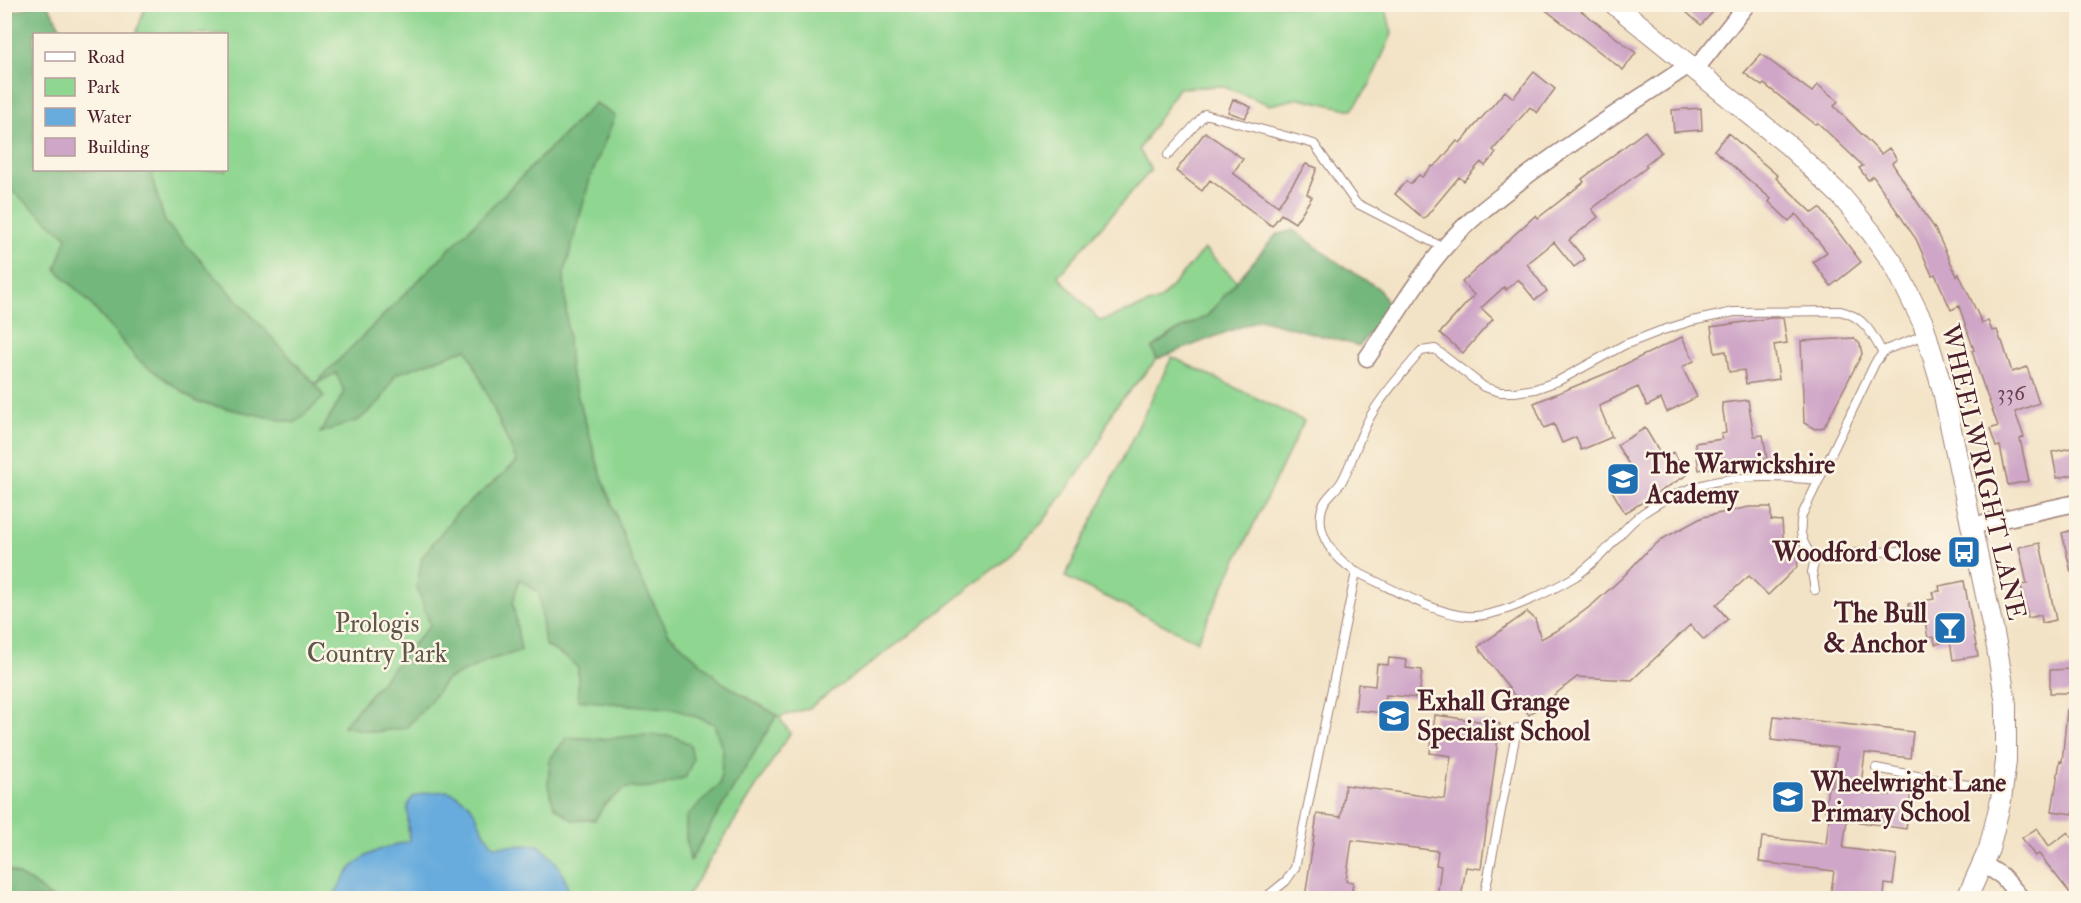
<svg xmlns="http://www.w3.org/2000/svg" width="2081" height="903" viewBox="0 0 2081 903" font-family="'IM FELL Double Pica',serif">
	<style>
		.green { fill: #8fd691; stroke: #6c7a5e; stroke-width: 1.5 }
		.forest { fill: #73b77b; stroke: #5e6b53; stroke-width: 1.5 }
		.water { fill: #67acdd; stroke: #586684; stroke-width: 1.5 }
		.building { fill: #cfa6c7 }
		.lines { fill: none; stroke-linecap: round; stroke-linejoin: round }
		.service-casing { stroke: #9e8178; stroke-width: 10 }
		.minor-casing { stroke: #9e8178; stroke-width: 19 }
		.tertiary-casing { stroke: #9e8178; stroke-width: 22 }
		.service { stroke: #fff; stroke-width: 8 }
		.minor { stroke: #fff; stroke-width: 16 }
		.tertiary { stroke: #fff; stroke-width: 20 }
		.labels { text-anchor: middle; stroke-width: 5; stroke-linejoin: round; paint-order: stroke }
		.number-label { font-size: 22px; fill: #6b4152 }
		.poi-label { font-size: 26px; font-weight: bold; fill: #4a1f2b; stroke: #fcf5e5; text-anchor: start }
		.street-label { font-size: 26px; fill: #4a1f2b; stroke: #fcf5e5 }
		.park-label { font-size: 26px; fill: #5f564a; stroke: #fcf5e5 }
	</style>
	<rect width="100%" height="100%" fill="#fcf5e5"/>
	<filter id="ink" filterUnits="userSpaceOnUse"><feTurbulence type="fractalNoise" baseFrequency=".0167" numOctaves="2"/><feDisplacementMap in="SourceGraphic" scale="12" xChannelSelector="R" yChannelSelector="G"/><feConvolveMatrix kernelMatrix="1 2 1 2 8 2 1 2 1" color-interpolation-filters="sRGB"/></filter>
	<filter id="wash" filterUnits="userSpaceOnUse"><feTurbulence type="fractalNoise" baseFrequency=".008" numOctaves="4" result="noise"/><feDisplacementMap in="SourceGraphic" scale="24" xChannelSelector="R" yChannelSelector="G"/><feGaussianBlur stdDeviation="1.35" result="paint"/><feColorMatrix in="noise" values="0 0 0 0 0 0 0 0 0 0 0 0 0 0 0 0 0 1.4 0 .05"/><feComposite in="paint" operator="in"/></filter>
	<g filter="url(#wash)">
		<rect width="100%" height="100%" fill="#f3e3c6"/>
		<path class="green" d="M40,5H48L64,34H34V170H226V34H136L146,5H1385L1392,34L1369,86L1352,110L1300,98L1270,105L1222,86L1178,88L1139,149L1151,170L1058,276L1100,321L1160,300L1204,249L1237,281L1207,316L1173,333L1152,348L1157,359L1113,410L1096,449L1043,522L992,570L919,628L809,708L779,717L790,733L686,898H5V14Z
			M1172,357L1304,421L1197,641L1065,577Z"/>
		<path class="forest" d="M40,4L48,5L64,34H34V170H152L154,185L165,222L315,384L595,103L615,116L590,179L564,274L570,370L599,468L634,565L669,634L723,683L777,715L690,861L686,838V817L720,784L723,752L714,724L676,709L578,700V668L567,658L545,645L539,593L519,579L513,603L521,651L489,660L446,680L428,704L406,728L374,732L343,726L430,625L417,587L422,557L456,514L517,462L467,349L396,374L381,400L359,420L320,433L337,405L344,391L336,373L315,384L324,397L295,423L197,402L138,360L89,302L56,269L67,237L16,194L5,187V14Z
			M1293,230L1343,266L1378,288L1390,307L1359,346L1260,319L1157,359L1152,348L1173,333L1207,316L1276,235Z
			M643,735L673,736L690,744L693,759L686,777L658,787L626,788L605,804L595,820H572L554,806L548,786L550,759L567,737L602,739Z
			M5,868L31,882L52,898H5Z"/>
		<path class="water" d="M448,791C484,806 472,822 494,846L539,845C558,863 566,872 569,898H333C352,857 368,852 409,841C407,798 401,793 448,791Z"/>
		<g id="blocks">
			<path class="building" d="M1538,4H1572L1636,53L1623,70Z
				M1677,4H1720L1701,25Z
				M1761,54L1812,92L1818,85L1838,101L1834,106L1881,154L1889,148L1897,159L1892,163L1935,229L1957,276L1959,274L1982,323L1988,321L1992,331L1997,330L2001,341H2002L2012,372L2027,367L2039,403L2015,412L2024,437L2020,439L2029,481L2008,485L2000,446L1996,447L1990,429L1998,426L1979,373L1972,351L1974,350L1959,306L1951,310L1935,274L1932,275L1916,239L1873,176L1868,180L1859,168L1863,166L1818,123L1815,124L1764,84L1762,86L1744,73Z
				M1534,72L1555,89L1537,113L1530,107L1493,150L1496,153L1485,166L1481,162L1464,181L1459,177L1424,219L1395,194L1406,181L1410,184L1419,175L1422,177L1432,166L1433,167L1440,161L1457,141L1460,143L1505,91L1513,98Z
				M1233,99L1251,107L1245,118L1228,112Z
				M1701,108L1702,130L1674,132L1672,110Z
				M1645,131L1661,152L1645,165L1647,167L1592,209L1598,217L1569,240L1585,259L1574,267L1554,242L1527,264L1547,291L1535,300L1518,279L1506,290L1504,287L1481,308L1493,319L1463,353L1440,333L1474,295L1462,282L1536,215L1538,218L1584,182L1582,179Z
				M1205,132L1243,159L1233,173L1278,206L1306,164L1317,168L1307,194L1312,197L1295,223L1281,214L1272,226L1210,180L1202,191L1176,171Z
				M1728,133L1778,176L1776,178L1813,213L1820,208L1861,262L1831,286L1813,262L1827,252L1796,214L1789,221L1769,202L1771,199L1714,150Z
				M1771,318H1783L1787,343L1774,345L1779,379L1746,384L1744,370L1729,372L1726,351L1715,353L1711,327Z
				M1682,337L1694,361L1682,367L1697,397L1667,412L1661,399L1647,406L1638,387L1610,400L1611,401L1599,406L1612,437L1581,450L1576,437L1562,443L1554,424L1544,428L1534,403L1617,369V368Z
				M1854,338L1860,344L1862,354L1824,427L1815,429L1804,423L1801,341Z
				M1748,400L1754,436L1763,435L1767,459L1699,470L1695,443L1722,439L1721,434L1726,433L1722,403Z
				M1645,428L1663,458L1673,452L1687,475L1625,513L1612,491L1636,476L1617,445Z
				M2076,447V474L2057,478L2052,452Z
				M1749,507H1771V520L1782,521L1784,549L1795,553L1798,559L1797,567L1768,595L1749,576L1716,605L1728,619L1704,640L1690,625L1632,680L1577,677L1529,715L1478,647L1527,612L1535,619L1541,639L1561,628L1592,605L1622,578L1643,555L1662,539L1703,517Z
				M2076,529V571L2071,572L2062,533Z
				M2040,543L2056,620L2042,623L2041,615L2028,618L2021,585L2027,584L2019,547Z
				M1964,581L1978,656L1953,660L1950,641L1935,644L1934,637L1928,638L1924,616L1911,618L1908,604L1934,599L1932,592L1940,591L1939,586Z
				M1389,658L1407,660L1406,668L1422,670L1419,698L1386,695L1384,713L1355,710L1358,684L1375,686L1377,664L1388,665Z
				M2071,669V693H2050V670Z
				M2067,710H2076V792L2073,814L2052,811L2060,761L2062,762Z
				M1435,715L1500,724L1481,869L1466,867L1461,898H1437L1441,866L1436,865L1438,851L1352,840L1346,881L1353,882L1351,898H1305L1317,814L1341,817L1345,785L1445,799L1451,756L1430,753Z
				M1774,716L1913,732L1910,758L1865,753L1860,792L1890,795V789L1911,791L1906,829L1847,820L1843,848L1897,855L1893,885L1885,884L1884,896L1856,892L1855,898H1830L1834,871L1759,862L1762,837L1826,844L1830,811H1825L1828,786L1832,787L1837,748L1771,740Z
				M2037,828L2049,846L2068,832L2076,844V898H2074L2039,854L2035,856L2022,838Z"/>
		</g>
	</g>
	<g filter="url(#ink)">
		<use href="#blocks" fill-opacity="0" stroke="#9e8178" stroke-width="1.5"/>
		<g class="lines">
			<g class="service-casing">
				<path id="service" d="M1168,155L1205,114L1314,144L1356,203L1444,248
					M1817,480C1754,473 1697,475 1643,513C1626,525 1615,542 1601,555C1593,562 1585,570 1576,576C1549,592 1497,619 1466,616C1432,613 1388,586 1356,572C1335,558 1315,536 1322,508C1325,496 1338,490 1343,479C1354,458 1360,432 1373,412C1386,390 1405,371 1421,351L1435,349L1484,387L1500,392H1515L1535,389L1558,381L1624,345L1660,331L1692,321L1734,312L1840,311C1863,316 1872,333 1882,352
					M1815,559C1803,546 1798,534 1802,515L1875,363L1885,350L1927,334
					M1815,559L1829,554L1902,551
					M1815,559L1812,572L1815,590
					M1876,768L1953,783L2002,789
					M1265,898L1286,881L1295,868L1356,572
					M1484,898L1517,728"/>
			</g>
			<g class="minor-casing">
				<path id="minor" d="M1695,70L1747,4
					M1367,358C1394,319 1419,275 1451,240C1472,217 1497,199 1520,181C1575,139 1633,103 1689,65
					M1971,526L2076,503
					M1983,864L2002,876L2021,898"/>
			</g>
			<g class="tertiary-casing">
				<path id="tertiary" d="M1614,4L1789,146L1841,196L1871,232L1895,266L1923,323L1943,391L1997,648L2006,704V761L2001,800L1989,849L1967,898"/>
			</g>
			<use href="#service" class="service"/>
			<use href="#minor" class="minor"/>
			<use href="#tertiary" class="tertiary"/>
		</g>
	</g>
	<defs>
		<g id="school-square" transform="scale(1.725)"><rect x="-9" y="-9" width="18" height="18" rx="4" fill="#1f6fb2" stroke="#fcf5e5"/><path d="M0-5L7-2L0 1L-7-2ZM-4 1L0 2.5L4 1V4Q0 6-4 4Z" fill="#fff"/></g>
		<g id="bus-square" transform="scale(1.725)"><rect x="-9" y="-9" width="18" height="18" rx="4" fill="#1f6fb2" stroke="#fcf5e5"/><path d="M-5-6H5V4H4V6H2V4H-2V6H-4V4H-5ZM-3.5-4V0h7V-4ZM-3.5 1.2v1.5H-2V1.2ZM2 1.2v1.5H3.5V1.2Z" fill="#fff"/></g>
		<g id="bar-square" transform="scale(1.725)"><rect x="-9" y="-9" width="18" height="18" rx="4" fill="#1f6fb2" stroke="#fcf5e5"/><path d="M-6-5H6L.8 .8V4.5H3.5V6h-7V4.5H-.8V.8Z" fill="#fff"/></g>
	</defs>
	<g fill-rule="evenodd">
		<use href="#school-square" x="1623" y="479"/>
		<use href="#bus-square" x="1964" y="552"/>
		<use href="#bar-square" x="1950" y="628"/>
		<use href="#school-square" x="1394" y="716"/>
		<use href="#school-square" x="1788" y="797"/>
	</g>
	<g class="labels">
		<g class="number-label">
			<text x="2011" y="400">336</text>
		</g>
		<g class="poi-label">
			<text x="1646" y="473">The Warwickshire<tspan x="1646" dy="30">Academy</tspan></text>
			<text x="1941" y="561" text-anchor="end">Woodford Close</text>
			<text x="1927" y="622" text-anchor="end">The Bull<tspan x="1927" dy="30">&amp; Anchor</tspan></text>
			<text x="1417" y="710">Exhall Grange<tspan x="1417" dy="30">Specialist School</tspan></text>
			<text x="1811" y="791">Wheelwright Lane<tspan x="1811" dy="30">Primary School</tspan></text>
		</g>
		<g class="street-label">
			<text transform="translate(1984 472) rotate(77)" y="9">WHEELWRIGHT LANE</text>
		</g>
		<g class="park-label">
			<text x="377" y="632">Prologis<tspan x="377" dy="30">Country Park</tspan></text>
		</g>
	</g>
	<rect width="2081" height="903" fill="none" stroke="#fcf5e5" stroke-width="24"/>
	<rect x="33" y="33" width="195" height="138" fill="#fcf5e5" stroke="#b59f9b" stroke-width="1.5"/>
	<rect x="45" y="52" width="30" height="9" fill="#ffffff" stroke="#b59f9b" stroke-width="1.5"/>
	<text x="87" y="63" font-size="18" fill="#4a1f2b">Road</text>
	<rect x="45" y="78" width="30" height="18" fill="#8fd691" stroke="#b59f9b" stroke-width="1.5"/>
	<text x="87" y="93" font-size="18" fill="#4a1f2b">Park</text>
	<rect x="45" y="108" width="30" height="18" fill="#67acdd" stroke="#b59f9b" stroke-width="1.5"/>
	<text x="87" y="123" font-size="18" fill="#4a1f2b">Water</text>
	<rect x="45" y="138" width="30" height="18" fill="#cfa6c7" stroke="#b59f9b" stroke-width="1.5"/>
	<text x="87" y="153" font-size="18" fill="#4a1f2b">Building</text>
</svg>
